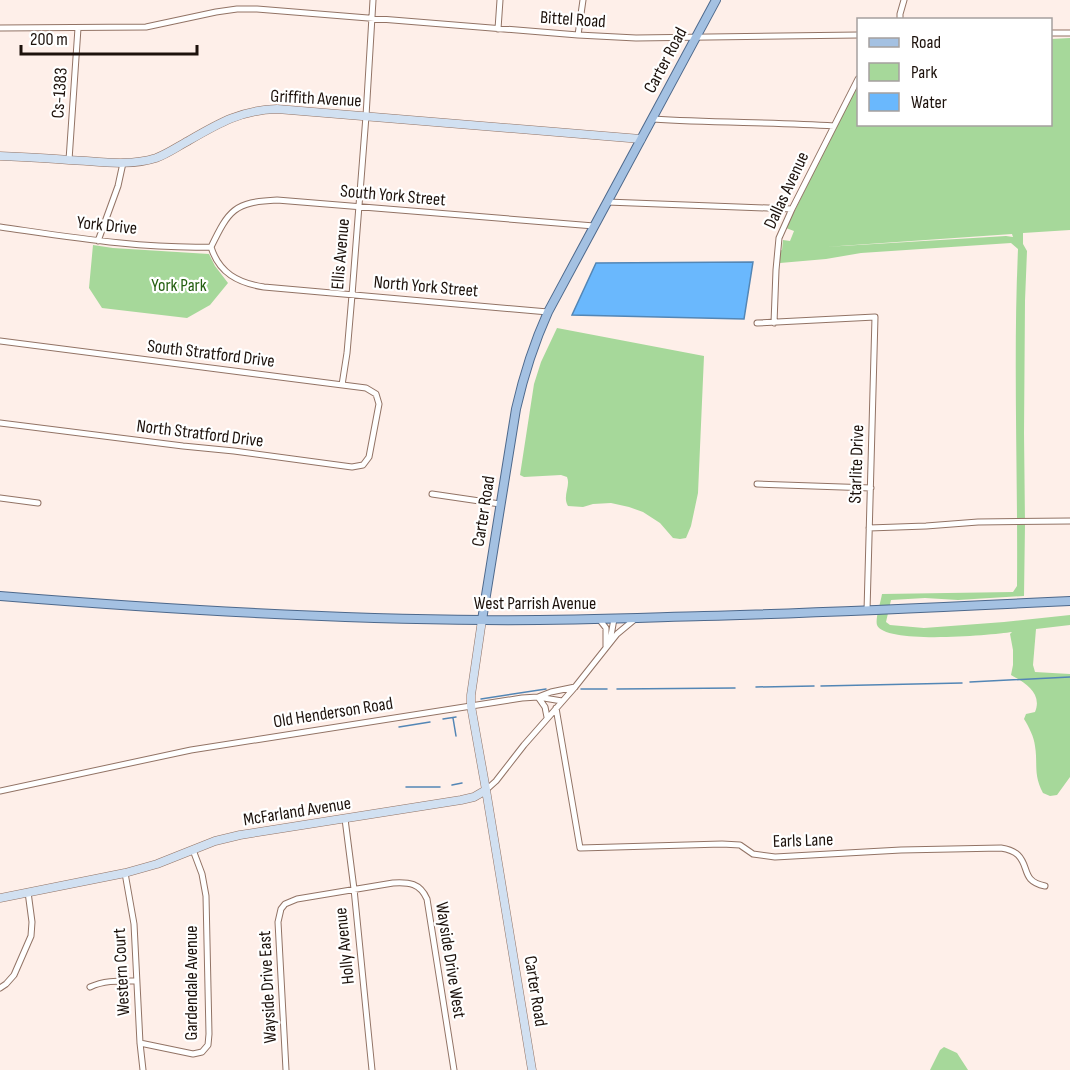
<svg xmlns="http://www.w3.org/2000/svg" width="1070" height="1070" viewBox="0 0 1070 1070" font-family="'Sofia Sans Condensed',sans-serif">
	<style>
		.green { fill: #a6d89a; fill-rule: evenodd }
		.water { fill: #6ab8fd; stroke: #5386b5; stroke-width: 1.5 }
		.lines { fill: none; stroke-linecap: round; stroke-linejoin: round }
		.stream { stroke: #5386b5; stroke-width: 1.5 }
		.street-casing { stroke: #927365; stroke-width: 7 }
		.secondary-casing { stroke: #927365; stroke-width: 9 }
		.primary-casing { stroke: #4d688b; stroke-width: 10 }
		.street { stroke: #fff; stroke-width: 5 }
		.secondary { stroke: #d1e0f1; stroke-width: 8 }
		.primary { stroke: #a4c1e2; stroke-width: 8 }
		.labels { text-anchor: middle; stroke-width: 4.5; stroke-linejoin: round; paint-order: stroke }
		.street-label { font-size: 18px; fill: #1d120c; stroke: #fff }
		.park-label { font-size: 18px; fill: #256012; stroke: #fff }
	</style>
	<rect width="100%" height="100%" fill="#feefe9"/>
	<path class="green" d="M1070,38V230L1023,233V244L1027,251L1025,301L1024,433L1025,524L1024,596L958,600L925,598L891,600L886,622L890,625L924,628L1004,622L1070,615V625L1036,629L1033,665L1035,672L1070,674V777L1057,795L1050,796L1043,793C1033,774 1038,764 1035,746C1034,737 1029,727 1024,719L1026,714L1035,712C1043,693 1024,682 1011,675L1013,665V650L1010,634L1012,632C992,635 885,645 877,625C875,619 881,601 882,594L1013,592L1017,586C1018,473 1013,361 1018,249L1011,243L861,253L826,259L780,263L779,251L782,250L783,240L790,241L794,231L786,228L858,84V124H1050L1051,39ZM1012,234L1013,237L1006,236L825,247Z
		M93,245L113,248L209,254L215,266L228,283L210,305L187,318L102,308L89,288Z
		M557,328L704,356L698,493L691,526L686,538L680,539L673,538L660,523L643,512L629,507L611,503L593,504L583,507L568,506C562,496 571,486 567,477L561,475L524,477L520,475L534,384L541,362Z
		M944,1047L957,1053L968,1070H930L940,1050Z"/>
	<path class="water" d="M753,262L744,319L572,315L596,263Z"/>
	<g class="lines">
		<path class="stream" d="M970,682L1070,677
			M821,686L962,683
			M756,687L814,686
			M581,689H607
			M617,689L735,688
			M481,699L546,689
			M453,718L456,736
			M443,719L456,717
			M399,727L430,722
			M452,785L462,783
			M406,787H440"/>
		<g class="street-casing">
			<path id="street" d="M900,20V14L904,0
				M0,28L146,27L216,12L237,9H257L578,35L636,38L858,35
				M498,29L500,0
				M1050,33H1070
				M578,35L583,0
				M653,119C713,123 774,122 834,126
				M69,160L78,28
				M607,202L792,209
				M0,227C70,237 141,249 211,247
				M98,241L118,186L123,163
				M211,247C229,210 234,202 277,200L594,226
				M211,247C219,273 238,283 264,287L548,312
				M757,323L875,317L867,611
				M774,323L776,270L779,238L792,209L858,79
				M0,341L366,388L376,394L379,404L369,457L363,465L352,467L234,451L183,446L0,423
				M342,385L347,353L352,295L366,116L373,0
				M757,484L871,488
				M432,494L500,504
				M0,498L38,503
				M869,528L926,526L978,522L1070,521
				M599,619L606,628V646
				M610,641L614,619
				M556,708L580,848L722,844L740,845L753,854L775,857L901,850L1001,848C1007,849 1014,851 1018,855C1030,867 1021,881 1045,886
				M547,717L545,707L538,697L551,692L575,687
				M486,790L496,781L524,745L575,687L617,634L635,619
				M0,791L191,750L522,698L538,697L562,701
				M345,819L354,889L372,1070
				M125,873L134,924L140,1043L143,1070
				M90,987C105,980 120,981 136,981
				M0,988L6,984L14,975L31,936L32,922L28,892
				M140,1043L193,1054L202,1052L208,1045L209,1034L206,896L202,874L193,850
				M286,1070L278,922L281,909L285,904L297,899L393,883C409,882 420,883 427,899L454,1070"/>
		</g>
		<g class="secondary-casing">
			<path id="secondary" d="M0,156C23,157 46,158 69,160C97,161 128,167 156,158C167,154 177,147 188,141C219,123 241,110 277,109L641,139
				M482,620L471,695V706L486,790L532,1070
				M0,898L125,873L157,864L215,841L240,835L461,800L474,797L486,790"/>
		</g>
		<g class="primary-casing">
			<path id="primary" d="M0,596C161,609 322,619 484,620C557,621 631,618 704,616C826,613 948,607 1070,601
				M482,620L516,409C524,374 534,343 548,312L716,0"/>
		</g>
		<use href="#street" class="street"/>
		<use href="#secondary" class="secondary"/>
		<use href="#primary" class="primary"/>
	</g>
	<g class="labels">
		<g class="street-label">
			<text transform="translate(573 19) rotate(4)" y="6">Bittel Road</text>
			<text transform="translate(665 60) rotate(-62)" y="6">Carter Road</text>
			<text transform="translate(59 93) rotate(-86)" y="6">Cs-1383</text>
			<text transform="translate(316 98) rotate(3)" y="6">Griffith Avenue</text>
			<text transform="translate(786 190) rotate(-65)" y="6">Dallas Avenue</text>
			<text transform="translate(393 195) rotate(5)" y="6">South York Street</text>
			<text transform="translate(107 225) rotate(6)" y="6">York Drive</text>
			<text transform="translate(340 254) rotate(-85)" y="6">Ellis Avenue</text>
			<text transform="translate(426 286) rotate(5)" y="6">North York Street</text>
			<text transform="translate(211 353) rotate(7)" y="6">South Stratford Drive</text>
			<text transform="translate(200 433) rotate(7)" y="6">North Stratford Drive</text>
			<text transform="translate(856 464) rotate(-88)" y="6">Starlite Drive</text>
			<text transform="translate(483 511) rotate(-81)" y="6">Carter Road</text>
			<text x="535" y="609">West Parrish Avenue</text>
			<text transform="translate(333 712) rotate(-9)" y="6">Old Henderson Road</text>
			<text transform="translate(297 811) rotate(-9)" y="6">McFarland Avenue</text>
			<text transform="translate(803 840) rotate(-2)" y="6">Earls Lane</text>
			<text transform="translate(344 946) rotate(-96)" y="6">Holly Avenue</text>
			<text transform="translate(451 960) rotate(81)" y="6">Wayside Drive West</text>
			<text transform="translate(121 972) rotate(-93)" y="6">Western Court</text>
			<text transform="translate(191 983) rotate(-90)" y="6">Gardendale Avenue</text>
			<text transform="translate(267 987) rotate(-93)" y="6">Wayside Drive East</text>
			<text transform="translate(536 991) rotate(81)" y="6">Carter Road</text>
		</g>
		<g class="park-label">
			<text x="179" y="291">York Park</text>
		</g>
	</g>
	<rect x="857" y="18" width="195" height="108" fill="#ffffff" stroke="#a5a09e" stroke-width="1.5"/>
	<rect x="869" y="38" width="30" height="9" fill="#a4c1e2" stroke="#a5a09e" stroke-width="1.5"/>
	<text x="911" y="48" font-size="18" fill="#1d120c">Road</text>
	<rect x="869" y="63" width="30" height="18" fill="#a6d89a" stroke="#a5a09e" stroke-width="1.5"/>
	<text x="911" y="78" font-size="18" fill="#1d120c">Park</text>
	<rect x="869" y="93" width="30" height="18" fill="#6ab8fd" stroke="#a5a09e" stroke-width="1.5"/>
	<text x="911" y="108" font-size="18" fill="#1d120c">Water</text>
	<path d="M21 45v9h176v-9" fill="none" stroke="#1d120c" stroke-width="3"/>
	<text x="30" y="45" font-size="18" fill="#1d120c" stroke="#ffffff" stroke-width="4.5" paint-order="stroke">200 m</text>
</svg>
